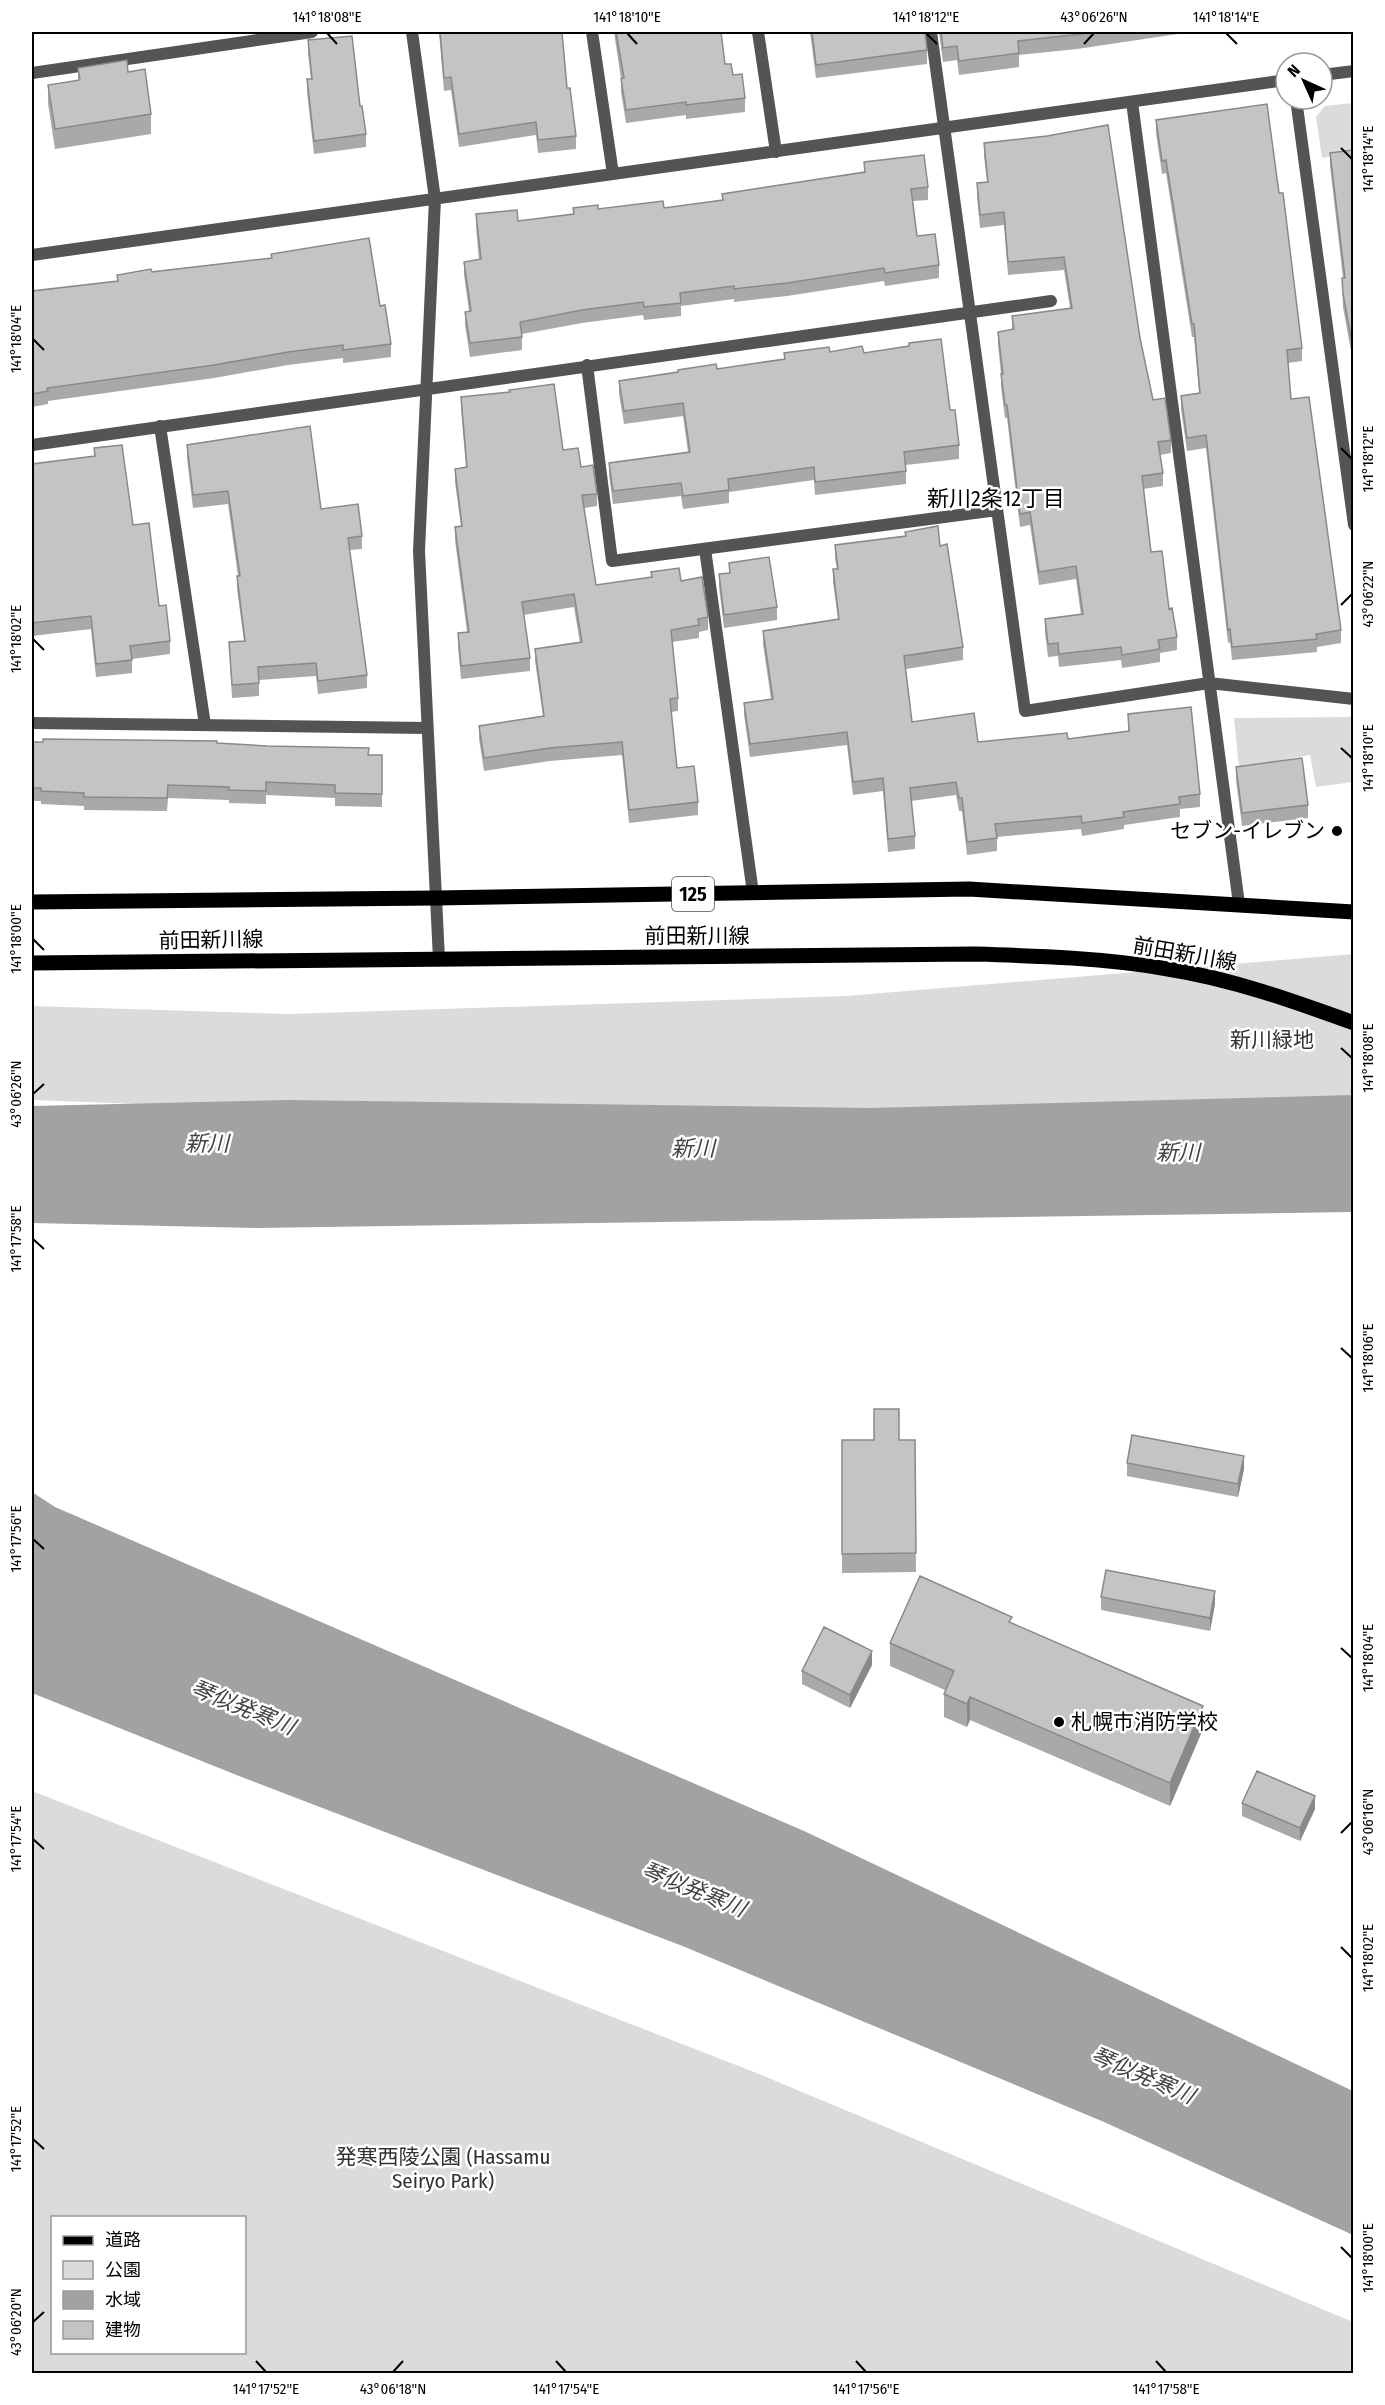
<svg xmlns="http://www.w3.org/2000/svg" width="1385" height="2405" viewBox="0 0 1385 2405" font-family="'Fira Sans Condensed','Noto Sans JP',sans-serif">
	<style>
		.green { fill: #dbdbdb; fill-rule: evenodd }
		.water { fill: #a2a2a2 }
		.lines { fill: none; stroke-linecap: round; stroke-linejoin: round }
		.street { stroke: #545454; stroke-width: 12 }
		.primary { stroke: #000; stroke-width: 15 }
		.wall { fill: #a9a9a9 }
		.shaded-wall { fill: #898989 }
		.building { fill: #c4c4c4; stroke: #898989; stroke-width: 1.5 }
		.ticks { fill: none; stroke: #000; stroke-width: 2 }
		.poi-dot { fill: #000; stroke: #fff; stroke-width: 2 }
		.labels { text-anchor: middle; stroke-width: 5; stroke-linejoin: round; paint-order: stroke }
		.shield { fill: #fff; stroke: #4c4c4c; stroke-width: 1.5 }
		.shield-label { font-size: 20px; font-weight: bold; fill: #000 }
		.poi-label { font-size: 21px; fill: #000; stroke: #fff; text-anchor: end }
		.street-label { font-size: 21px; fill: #000; stroke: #fff }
		.park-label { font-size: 21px; fill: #323232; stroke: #fff }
		.neighbourhood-label { font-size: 22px; fill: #000; stroke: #fff }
		.water-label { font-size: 22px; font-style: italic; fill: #434343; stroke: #fff }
		.neatline { fill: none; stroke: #000; stroke-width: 2 }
		.ticks-label { font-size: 15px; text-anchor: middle; fill: #000 }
	</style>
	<rect width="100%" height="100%" fill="#fff"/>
	<path class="green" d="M1353,103V153L1322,158L1316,117L1325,106Z
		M1352,717L1353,782L1316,787L1310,755L1239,768L1234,718Z
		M1353,954V1118L831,1129L32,1100V1006L288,1014L846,996Z
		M32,1791L754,2072L1353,2322V2373H32ZM52,2218H244V2352H52Z"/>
	<path class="water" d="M1353,1095V1212L257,1228L32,1223V1106L288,1100L871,1108Z
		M32,1492L55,1507L804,1831L1353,2091V2235L1104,2122L685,1947L239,1776L32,1693Z"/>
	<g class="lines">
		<path class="street" d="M412,32L435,199L419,551L439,959
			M592,32L613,174
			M758,32L776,152
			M931,32L1025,711L1209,683L1354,699
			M32,73L312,32
			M1322,75L1354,71
			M1296,99L1354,525
			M1132,102L1239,904
			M32,255L1286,80
			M587,365L612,561L997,510
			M160,426L205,725
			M32,445L1051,301
			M705,549L753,893
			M32,723L427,728"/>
		<path class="primary" d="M32,902L436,898L969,889L1354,912
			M32,963L975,954C1040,956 1105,958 1168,969C1232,979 1293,1001 1354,1023"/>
	</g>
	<path class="wall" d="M439,32H562L567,88L576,136V149L538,153L536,135L459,147L451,90L444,91Z
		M614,32H721L725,64L733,75L745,98V112L686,119V115L626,123L621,92V79Z
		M810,32H925L927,50V64L816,78Z
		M939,32H1191L1077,49L1019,55V67L959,75L957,60L943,62Z
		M308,40L360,106L366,134V147L314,154L307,92V79H311L308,53Z
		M78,68L128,72L151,114V134L55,149L48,104V85L78,80Z
		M1156,120L1279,193L1302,348V361L1288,363L1291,399L1341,630V643L1317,647V652L1232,660L1230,642L1228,643L1206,448L1187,451L1181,409V396L1199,393L1194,337H1192L1166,173L1162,174L1156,133Z
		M984,143L1140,338L1153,400L1171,440V453L1160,455L1163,473V486L1143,489L1151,552L1177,637V650L1160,653V662L1122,668L1121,660L1059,667L1058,656L1048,657L1045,632V619L1081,615L1076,579L1039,585L1030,525L1020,527L1007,418H1005L1001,387V374L998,345V332L1012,329V316L1070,308L1064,270L1008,275L1004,225L980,228L977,196V183L987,182L984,156Z
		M1353,150V362L1343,307L1342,278H1343L1330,166V153Z
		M864,162L928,187V200L913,201L917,236L939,265V278L885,286L884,281L787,296L734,302V299L681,306V316L644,320L643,315L582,323L522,334V350L470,357L465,325V312L469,311L464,275V262L479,260L476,227V214L518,221L573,214V208L598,209L664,208L722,200V194L864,172Z
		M271,254L380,306L391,344V357L343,363V358L288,365L214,378L48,401V404L32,407V291L117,281V275L271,258Z
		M830,352L864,353L950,410L959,445V459L906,465V484L815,495L814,480L729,492V503L683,509L681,496L613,504L609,476V463L688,452L683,416L624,424L619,394V381L678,372L717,369L784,359V353Z
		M461,397L563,450L581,467L597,494V506L584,508L596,585L651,578V572L681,581L708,617V630L699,632V638L672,642L678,698V711L671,712L677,768L698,802V815L629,823L622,755L550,761L484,771L479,739V726L543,716L535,661V649L580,643L574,607L523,615L530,658V671L461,679L458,646V633L467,632L455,540V527L461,526L455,482V469L466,467L461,409Z
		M187,445L321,509L362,536V549L349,550L367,675V688L318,694L316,676L259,680V696L232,698L229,642L244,641L237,589V576H238L228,504L193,508L187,458Z
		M94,448L133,525L170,641V654L132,659V673L96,677L91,629L32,636V464L94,457Z
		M905,532L940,546L963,647V660L906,669L912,722L978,742L1068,739L1128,731V714L1200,794V807L1180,809V817L1124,825V829L1082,836L1081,829L997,837V851L967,855L962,811H959L956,795L911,801L915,836V849L888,852L883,791L853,795L847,745L750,757L744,715V703L771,699L763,644V631L838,619L833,582V569H837L835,558V545L905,536Z
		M729,563L777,607V620L724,628L719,587V574L729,573Z
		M32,742L217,743L369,755H382V807L335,806V798L266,795V804L229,803V800L168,798L167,811L84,810V806L41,804V801H32Z
		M1236,767L1308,805V818L1242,826L1236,780Z
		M842,1440H915L916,1572L842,1573Z
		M1127,1463L1244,1469L1238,1497L1127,1476Z
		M1101,1597L1215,1604L1210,1631L1101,1610Z
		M1012,1623L1203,1729L1170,1806L970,1720L967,1727L944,1717V1694L945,1690L890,1666V1643Z
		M872,1665L850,1708L802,1684V1671Z
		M1242,1803L1315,1809L1300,1841L1242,1816Z"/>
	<path class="shaded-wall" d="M1244,1456V1469L1238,1497V1484Z
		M1215,1591V1604L1210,1631V1618Z
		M872,1651V1665L850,1708V1695Z
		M970,1697V1720L967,1727V1704Z
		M1203,1706V1729L1170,1806V1783Z
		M1315,1796V1809L1300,1841V1828Z"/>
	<path class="building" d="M440,32H562L567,88H570L576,136L538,140L536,122L459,134L451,77L444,78Z
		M616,32H721L725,64H731L733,75L742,74L745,98L686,105V102L626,110L621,79L624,78Z
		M812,32H925L927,50L816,65Z
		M941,32H1100L1018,41L1019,53L959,61L957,46L943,48Z
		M352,36L360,106H362L366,134L314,141L307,79H312L308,40Z
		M127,60L128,72L145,69L151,114L55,129L48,85L80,80L78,68Z
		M1267,104L1279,193H1283L1302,348L1287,350L1291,399L1309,397L1341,630L1316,634L1317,639L1232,647L1230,629L1228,630L1206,435L1187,438L1181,396L1200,393L1194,324H1192L1166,160L1162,161L1156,120Z
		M1108,125L1140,338L1153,400L1165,398L1171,440L1158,442L1163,473L1142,476L1151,552L1162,551L1169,609L1172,608L1177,637L1158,640L1160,649L1122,655L1121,647L1059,654L1058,643L1048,644L1045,619L1083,614L1076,566L1039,572L1030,512L1020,514L1007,405H1005L1001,374H1003L998,332L1014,329L1012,316L1072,308L1064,257L1008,262L1004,212L980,215L977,183L988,182L984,143L1047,136Z
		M1353,150V348L1343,294L1342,278H1345L1330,153Z
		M924,155L928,187L911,189L917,236L935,234L939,265L885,273L884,268L787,283L734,289V286L680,293L681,303L644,307L643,302L582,310L520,322L522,337L470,343L465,312L471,311L464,262L481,259L476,214L517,210L518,221L574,214L573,208L598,205V209L663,201L664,208L723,200L722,194L865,172L864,162Z
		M369,238L380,306L385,305L391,344L343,350V345L288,352L214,365L47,388L48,391L32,394V291L118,281L117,275L151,269L152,272L272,258L271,254Z
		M941,339L950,410H955L959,445L904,452L906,471L815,482L814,467L728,479L729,490L683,496L681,483L613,491L609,463L690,452L683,403L624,411L619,381L678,372V370L716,364L717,369L785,359L784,353L829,347L830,352L862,346L864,353L909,346V343Z
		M554,384L563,450L578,448L581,467L593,465L597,494L582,495L596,585L652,577L651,572L679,568L681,581L702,577L708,617L698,619L699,625L671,630L678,698L670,699L677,768L694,766L698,802L629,810L622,742L550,748L484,758L479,726L544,716L535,649L582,642L574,594L522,602L530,658L461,666L458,633L469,632L455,527L462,526L455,469L467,467L461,397L510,392L509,390Z
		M310,426L321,509L358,504L362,536L348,538L367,675L318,681L316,663L258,667L259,683L232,685L229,642L245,641L237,576H240L228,491L193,495L187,445Z
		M122,445L133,525L149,523L159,606L166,605L170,641L130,646L132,660L96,664L91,616L32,623V464L95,456L94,448Z
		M938,526L940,546L947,544L963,647L904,656L912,722L974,713L978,742L1067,733L1068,739L1129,731L1128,714L1191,707L1200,794L1179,797L1180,804L1123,812L1124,817L1082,823L1081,816L995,824L997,838L967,842L962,798H959L956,782L910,788L915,836L888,839L883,778L853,782L847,732L750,744L744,703L773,699L763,631L839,619L833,569H838L835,545L906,536L905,532Z
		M769,557L777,607L724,615L719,574L730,573L729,563Z
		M43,739L217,741V743L267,746L369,748L368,755H382V794L335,793V785L266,782V791L229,790V787L168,785L167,798L84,797V793L41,791V788H32V742H43Z
		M1302,758L1308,805L1242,813L1236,767Z
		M874,1409H899V1440H915L916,1553L842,1554V1440H874Z
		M1132,1435L1244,1456L1238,1484L1127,1463Z
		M1106,1570L1215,1591L1210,1618L1101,1597Z
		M920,1576L1012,1617L1009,1622L1203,1706L1170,1783L970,1697L967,1704L944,1694L954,1671L890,1643Z
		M824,1627L872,1651L850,1695L802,1671Z
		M1257,1771L1315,1796L1300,1828L1242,1803Z"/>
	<path class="ticks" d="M327,33L337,44M627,33L637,44M926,33L937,44M1226,33L1237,44M1084,44L1094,33M1341,148L1352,159M33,339L44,350M1341,448L1352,459M1341,605L1352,594M33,639L44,650M1341,748L1352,758M33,939L44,950M1341,1048L1352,1058M33,1094L44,1084M33,1239L44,1249M1341,1348L1352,1358M33,1539L44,1549M1341,1648L1352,1658M1341,1833L1352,1822M33,1839L44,1849M1341,1947L1352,1958M33,2139L44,2149M1341,2247L1352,2258M33,2322L44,2312M256,2361L266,2372M556,2361L566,2372M856,2361L866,2372M1156,2361L1166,2372M393,2372L403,2361"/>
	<g class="poi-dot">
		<circle cx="1337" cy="831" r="6"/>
		<circle cx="1059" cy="1722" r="6"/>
	</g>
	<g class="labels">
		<rect class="shield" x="672" y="877" width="42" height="34" rx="4.5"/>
		<g class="shield-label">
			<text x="693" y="901">125</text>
		</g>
		<g class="poi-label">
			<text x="1325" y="838">セブン-イレブン</text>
			<text x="1071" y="1729" text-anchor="start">札幌市消防学校</text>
		</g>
		<g class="street-label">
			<text x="697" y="943">前田新川線</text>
			<text transform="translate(211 940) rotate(-1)" y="7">前田新川線</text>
			<text transform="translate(1185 954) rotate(10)" y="7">前田新川線</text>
		</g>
		<g class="park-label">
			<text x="1272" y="1047">新川緑地</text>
			<text x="443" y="2164">発寒西陵公園 (Hassamu<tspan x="443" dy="24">Seiryo Park)</tspan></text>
		</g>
		<g class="neighbourhood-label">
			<text x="996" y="506">新川2条12丁目</text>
		</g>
		<g class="water-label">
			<text x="207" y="1151">新川</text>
			<text x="693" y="1156">新川</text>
			<text x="1178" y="1160">新川</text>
			<text transform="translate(243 1707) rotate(22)" y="8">琴似発寒川</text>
			<text transform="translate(694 1889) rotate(22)" y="8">琴似発寒川</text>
			<text transform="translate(1143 2075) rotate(23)" y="8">琴似発寒川</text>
		</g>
	</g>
	<rect width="1385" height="2405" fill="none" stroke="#ffffff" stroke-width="66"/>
	<rect x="51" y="2216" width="195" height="138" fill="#ffffff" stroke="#999999" stroke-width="1.5"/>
	<rect x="63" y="2236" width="30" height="9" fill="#000000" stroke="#999999" stroke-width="1.5"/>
	<text x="105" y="2246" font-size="18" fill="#000000">道路</text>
	<rect x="63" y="2261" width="30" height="18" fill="#dbdbdb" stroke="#999999" stroke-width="1.5"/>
	<text x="105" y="2276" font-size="18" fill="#000000">公園</text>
	<rect x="63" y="2291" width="30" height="18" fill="#a2a2a2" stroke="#999999" stroke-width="1.5"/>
	<text x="105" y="2306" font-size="18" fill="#000000">水域</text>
	<rect x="63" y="2321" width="30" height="18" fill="#c4c4c4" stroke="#999999" stroke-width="1.5"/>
	<text x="105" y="2336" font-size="18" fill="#000000">建物</text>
	<g transform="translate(1304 81) rotate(315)"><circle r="28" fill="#ffffff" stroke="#999999" stroke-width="1.5"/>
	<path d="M0-4.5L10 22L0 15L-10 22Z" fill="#000000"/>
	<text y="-9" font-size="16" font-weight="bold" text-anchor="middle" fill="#000000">N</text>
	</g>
	<rect x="33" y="33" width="1319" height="2339" class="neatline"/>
	<g class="ticks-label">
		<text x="327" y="22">141°18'08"E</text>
		<text x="627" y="22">141°18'10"E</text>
		<text x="926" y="22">141°18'12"E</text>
		<text x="1094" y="22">43°06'26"N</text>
		<text x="1226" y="22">141°18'14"E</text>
		<text transform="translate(1368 159) rotate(-90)" y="5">141°18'14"E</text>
		<text transform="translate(16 339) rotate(-90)" y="5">141°18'04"E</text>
		<text transform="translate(1368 459) rotate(-90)" y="5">141°18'12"E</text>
		<text transform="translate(1368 594) rotate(-90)" y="5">43°06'22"N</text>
		<text transform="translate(16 639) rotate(-90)" y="5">141°18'02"E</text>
		<text transform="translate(1368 758) rotate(-90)" y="5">141°18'10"E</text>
		<text transform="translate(16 939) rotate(-90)" y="5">141°18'00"E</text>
		<text transform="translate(1368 1058) rotate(-90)" y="5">141°18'08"E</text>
		<text transform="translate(16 1094) rotate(-90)" y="5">43°06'26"N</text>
		<text transform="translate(16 1239) rotate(-90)" y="5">141°17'58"E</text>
		<text transform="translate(1368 1358) rotate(-90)" y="5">141°18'06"E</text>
		<text transform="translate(16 1539) rotate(-90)" y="5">141°17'56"E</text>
		<text transform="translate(1368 1658) rotate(-90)" y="5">141°18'04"E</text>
		<text transform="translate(1368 1822) rotate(-90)" y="5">43°06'16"N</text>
		<text transform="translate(16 1839) rotate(-90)" y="5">141°17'54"E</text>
		<text transform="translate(1368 1958) rotate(-90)" y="5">141°18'02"E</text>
		<text transform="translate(16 2139) rotate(-90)" y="5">141°17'52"E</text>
		<text transform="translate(1368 2258) rotate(-90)" y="5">141°18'00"E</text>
		<text transform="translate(16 2322) rotate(-90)" y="5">43°06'20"N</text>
		<text x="266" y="2394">141°17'52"E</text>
		<text x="393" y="2394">43°06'18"N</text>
		<text x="566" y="2394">141°17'54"E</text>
		<text x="866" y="2394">141°17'56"E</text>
		<text x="1166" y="2394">141°17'58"E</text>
	</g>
</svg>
